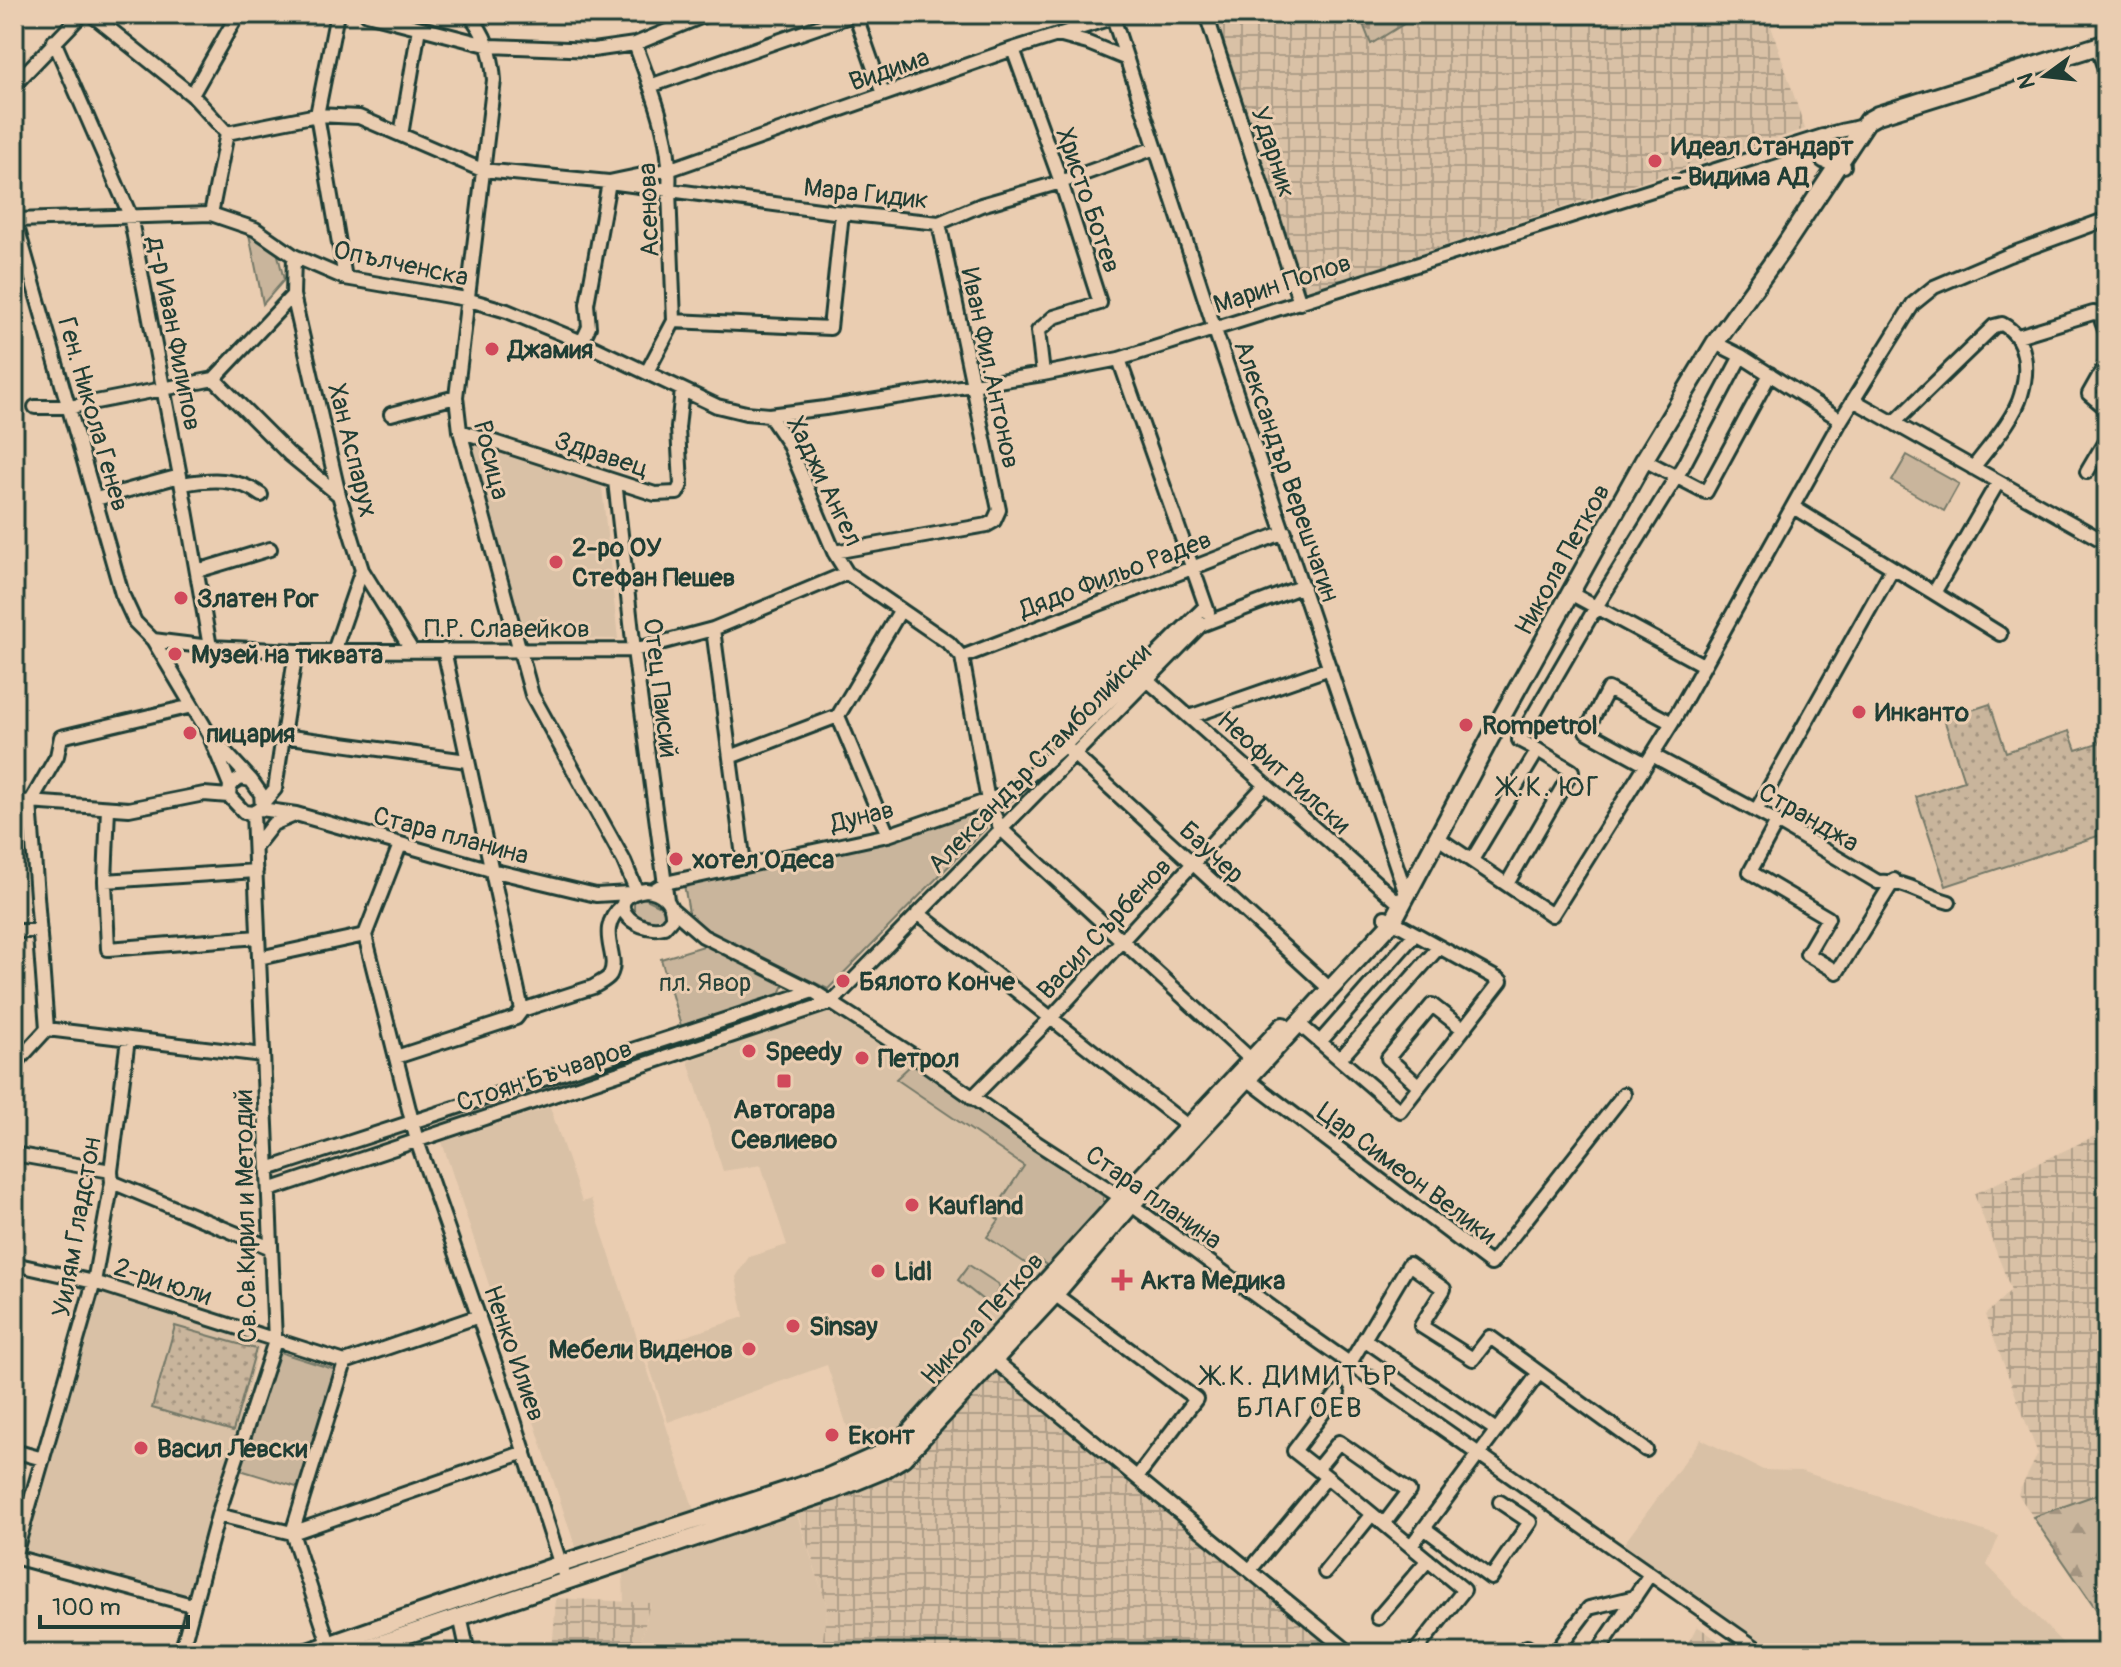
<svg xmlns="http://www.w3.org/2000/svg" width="2121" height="1667" viewBox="0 0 2121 1667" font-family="Pangolin,sans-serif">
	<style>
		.built { fill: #d9c1a6 }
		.industrial { fill: url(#industrial-grid) }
		.green { fill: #c9b59c; stroke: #747968; stroke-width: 2 }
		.forest { fill: url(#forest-firs); stroke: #747968; stroke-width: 2 }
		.cemetery { fill: url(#cemetery-stones); stroke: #747968; stroke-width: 2 }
		.garden { fill: url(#garden-dots); stroke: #747968; stroke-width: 2 }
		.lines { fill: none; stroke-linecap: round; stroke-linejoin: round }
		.minor-casing { stroke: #1f3d34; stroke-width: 18 }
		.major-casing { stroke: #1f3d34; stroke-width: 22 }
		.minor { stroke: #eacdb1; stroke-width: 12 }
		.major { stroke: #eacdb1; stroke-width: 16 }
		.poi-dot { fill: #d1495b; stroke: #eacdb1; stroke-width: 3 }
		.labels { text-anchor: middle; stroke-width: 6; stroke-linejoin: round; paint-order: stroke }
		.street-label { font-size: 26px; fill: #1f3d34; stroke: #eacdb1 }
		.poi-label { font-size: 26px; font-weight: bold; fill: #1f3d34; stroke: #eacdb1; text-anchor: start }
		.park-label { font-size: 26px; fill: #284339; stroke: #eacdb1 }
		.neighbourhood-label { font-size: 28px; letter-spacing: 2px; fill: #1f3d34; stroke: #eacdb1 }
	</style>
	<defs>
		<pattern id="industrial-grid" width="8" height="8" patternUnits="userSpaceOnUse" patternTransform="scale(2)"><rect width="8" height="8" fill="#d9c1a6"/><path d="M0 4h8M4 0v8" fill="none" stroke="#af9e88"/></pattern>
		<pattern id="forest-firs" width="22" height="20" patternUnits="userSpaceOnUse" patternTransform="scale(2)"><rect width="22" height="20" fill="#c9b59c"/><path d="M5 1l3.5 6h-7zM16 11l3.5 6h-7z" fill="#a39480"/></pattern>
		<pattern id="cemetery-stones" width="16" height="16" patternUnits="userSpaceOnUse" patternTransform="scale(2)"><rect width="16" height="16" fill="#c9b59c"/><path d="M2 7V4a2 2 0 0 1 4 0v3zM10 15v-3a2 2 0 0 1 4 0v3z" fill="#a39480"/></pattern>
		<pattern id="garden-dots" width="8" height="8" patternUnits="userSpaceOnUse" patternTransform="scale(2)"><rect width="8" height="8" fill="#c9b59c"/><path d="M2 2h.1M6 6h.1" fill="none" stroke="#a39480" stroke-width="1.8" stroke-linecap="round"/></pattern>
	</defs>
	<rect width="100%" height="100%" fill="#eacdb1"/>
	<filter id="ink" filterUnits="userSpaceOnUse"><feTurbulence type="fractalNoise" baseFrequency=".0125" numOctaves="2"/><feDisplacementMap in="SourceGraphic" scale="16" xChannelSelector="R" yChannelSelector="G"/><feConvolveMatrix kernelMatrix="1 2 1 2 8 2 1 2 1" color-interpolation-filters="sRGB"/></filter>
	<g filter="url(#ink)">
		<path class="built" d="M472,441L602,487L618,639L521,637Z
			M830,1008L1103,1196V1211L912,1418L883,1444L857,1457L827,1365L668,1422L644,1350L744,1317L736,1277L742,1267L749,1257L787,1245L761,1165L723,1171L688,1061Z
			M550,1107L582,1202L591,1199L694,1510L576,1549L442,1142Z
			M97,1286L260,1344L189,1600L23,1552Z
			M1701,1439L1763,1470L1801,1471L1999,1536L1987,1565L2072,1653H1777L1623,1545Z
			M796,1512L827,1606L821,1653L639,1651L650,1604L624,1602L623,1573Z"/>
		<path class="industrial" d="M1214,14H1359L1371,44L1420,14H1767L1805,129L1446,245L1296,300L1218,43Z
			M2107,1130V1491L2033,1517L2018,1494L2038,1454L1985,1315L2011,1290L1974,1194Z
			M994,1360L1327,1646L1322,1653H821L827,1606L794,1503L832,1491Z
			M556,1598L650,1603L639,1651L663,1653H552Z
			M1697,1626L1736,1653H1683Z"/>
		<path class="green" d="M249,234L277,251L284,280L263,304Z
			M1907,455L1959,484L1944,511L1892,481Z
			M974,806L986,828L828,989L691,924L683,879L889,841Z
			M642,897L665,908L667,916L662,922L655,923L634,914V900Z
			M710,944L784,985L779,996L681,1026L661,959Z
			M912,1064L1103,1196L1104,1211L1052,1269L1041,1261L1034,1269L987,1237L999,1220L992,1214L1024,1166L896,1079Z
			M969,1265L998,1284L1000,1289L988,1304L958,1280Z
			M273,1350L339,1371L303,1489L237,1469Z"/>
		<path class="forest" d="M2107,1491V1625L2033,1517Z"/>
		<path class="cemetery" d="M1359,14H1420L1371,44Z"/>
		<path class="garden" d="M1990,704L2006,752L2069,731L2076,750L2107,740V833L1946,886L1916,797L1964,781L1944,719Z
			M175,1326L256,1349L233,1431L152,1408Z"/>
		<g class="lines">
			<g class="minor-casing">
				<path id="minor" d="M91,14L192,95L227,133
					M337,14L317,115L345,278
					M367,14L490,46L593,50L635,44L708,14
					M469,14C486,35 492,53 494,80L456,397L460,431L532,695L624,861L637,892
					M855,14L883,94
					M1206,14L1300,303
					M1113,17L1215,330L1406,894
					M1058,35L1088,43L1127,59
					M54,41L130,215L180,476L210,647
					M635,44C652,91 673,140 669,190L674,321L647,372
					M2097,46L2107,75
					M1013,49L1061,182L1100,303L1054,317L1038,331L1043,374
					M14,85L82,14
					M650,86L855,14
					M192,95L238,14
					M401,135L419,28
					M1844,166H1836L1823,161L1819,150L1820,141C1829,130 1850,131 1864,125
					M211,214L227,133L317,115L359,117L482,170L609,182L671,169L1013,49L1124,14
					M14,216L122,594L135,622L153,640L209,734L230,785
					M15,220L211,214L255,229L294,256L345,278L466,299L507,311L582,342L717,406L746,413L769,415L825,408L1043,374L1119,359L1823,136
					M294,256L293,295L339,495L362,570L334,651
					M2107,318L2102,322L2107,335
					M674,321L830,328L842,213
					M2018,336L2093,313L2107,315
					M582,342L589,327L587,304L609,182L842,213L939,223L981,205L1061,182L1155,148
					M1715,343L1741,356L1841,420
					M1119,359L1208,612
					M2107,362L2089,394L2107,409
					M214,379L289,454L339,495
					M1855,401L2098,538H2107
					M35,407H70L214,379L293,295
					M391,414L456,397
					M769,415L788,443L834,552L847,573L949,643L962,657L988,801L1000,828L1257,1065
					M1894,423L1994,326L2002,324C2027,337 2029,369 2021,395C2015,418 1988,448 1973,468
					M460,431L655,494L677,493L681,485L678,428L682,390
					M1644,460L1706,492L1770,374
					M2087,472L2107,438
					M615,481L634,650L667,900
					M1998,482L1934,593L2000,634
					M182,484C210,479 237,477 261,495
					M96,499L180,476
					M1793,507L1934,593
					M834,552L987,525L994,521L999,510L939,223
					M362,570L411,649
					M197,571L270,549
					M1570,593L1703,665
					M713,629L744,864
					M153,640L210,647L296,651L634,650L713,629L847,573
					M444,650L522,1010
					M962,657L1285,532
					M1143,676L1401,905
					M838,716L888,835
					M1189,717L1330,668
					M283,736L467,761
					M217,743L251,780
					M1068,749L1331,990
					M1652,755L1777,822L1878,882C1903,879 1925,896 1949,902
					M730,757L838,716L900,611
					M1646,764L1586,731L1608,689L1672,723
					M241,778L251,780L261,794L262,807L253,813L244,812L229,796L230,785Z
					M14,801L129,809L204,794L229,796
					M263,803L275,789L296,651
					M108,808L105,881L108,949L258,937
					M261,809L296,814L491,870L596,895L629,893
					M1756,811L1892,569
					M1777,822L1750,872L1828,918L1807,954L1837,972L1894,880
					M1438,838L1552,915L1672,723L1841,420L1913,304L1934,287L2009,255L2107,219
					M400,845L365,935L417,1141L507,1398L563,1572
					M255,847L273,824L295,815
					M1472,860L1538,750L1519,740L1596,607L1683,466L1741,356
					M105,881L256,871
					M1507,884L1572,771L1538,750
					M646,890C661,891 673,902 672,918L664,927C633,935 599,897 646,890Z
					M652,891L665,883L888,835L1009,793L1064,746L1206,606
					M673,910L703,936L813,991L911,1054L1037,1143L1122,1198L1308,1334L1763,1653
					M918,913L1195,1132
					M14,931H40
					M259,958L365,935
					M1299,1024L1400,1111L1501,981L1385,917
					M47,1029L263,1055
					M1320,1042L1415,934
					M396,1057L516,1018L522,1010L593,987C599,983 607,980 610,975C621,955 593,931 623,905
					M1340,1059L1439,947
					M14,1065L47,1029L30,803L57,756L61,737L192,706
					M1242,1075L1491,1264L1624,1094
					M1419,1086L1388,1058L1432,1005L1463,1029
					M972,1098L1051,1018L1265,785
					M14,1154L111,1171
					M268,1169L813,991
					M112,1182L271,1248
					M269,1190L832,1002L1201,625L1303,586
					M14,1264L94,1282L345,1362L479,1316
					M1049,1290L1196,1399L1137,1477
					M1364,1339L1496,1430
					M988,1355L1350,1653
					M1350,1363L1409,1264L1444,1289L1421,1326L1473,1359L1490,1337L1646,1450
					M14,1451L43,1459
					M1317,1469L1294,1451L1338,1393
					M1327,1477L1317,1469L1339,1442L1409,1491L1384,1524
					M218,1515L292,1533L525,1452
					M1424,1528L1491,1578L1530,1522L1500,1502
					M1411,1546L1539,1373
					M14,1557L192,1605
					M14,1558L94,1282L112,1182L111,1171L128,1039
					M1250,1570L1327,1477L1464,1590L1414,1653
					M1325,1572L1372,1514
					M460,1616L468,1653
					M1378,1618L1428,1560
					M181,1653L218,1515L275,1341L253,813
					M332,1653L292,1533L345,1362
					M1522,1653L1527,1647L1534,1653
					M1555,1653L1589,1608L1635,1597
					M1597,1653L1650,1574"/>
			</g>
			<g class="major-casing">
				<path id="major" d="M305,1653L561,1564L828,1477L896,1447L1122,1198L1283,1026
					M353,1653L832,1491L883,1470L903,1458L1055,1294L1130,1206L1393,921L1495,729L1644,460L1715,343L1783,248L1867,121L1878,115L2107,43"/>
			</g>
			<use href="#minor" class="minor"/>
			<use href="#major" class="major"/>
		</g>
	</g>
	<g class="poi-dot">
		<circle cx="1655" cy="161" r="8"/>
		<circle cx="492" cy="349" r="8"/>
		<circle cx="556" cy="562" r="8"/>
		<circle cx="181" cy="598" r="8"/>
		<circle cx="175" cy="654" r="8"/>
		<circle cx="1859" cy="712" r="8"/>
		<circle cx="1466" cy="725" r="8"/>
		<circle cx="190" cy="733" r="8"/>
		<circle cx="676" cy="859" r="8"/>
		<circle cx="843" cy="981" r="8"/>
		<circle cx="749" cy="1051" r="8"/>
		<circle cx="862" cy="1058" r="8"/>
		<rect x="776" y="1073" width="16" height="16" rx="4"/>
		<circle cx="912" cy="1205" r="8"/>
		<circle cx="878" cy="1271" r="8"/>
		<path d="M1118 1268h8v8h8v8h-8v8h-8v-8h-8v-8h8z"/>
		<circle cx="793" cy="1326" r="8"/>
		<circle cx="749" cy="1349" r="8"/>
		<circle cx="832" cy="1435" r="8"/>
		<circle cx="141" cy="1448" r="8"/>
	</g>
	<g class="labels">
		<g class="street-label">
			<text transform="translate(889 69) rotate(-19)" y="9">Видима</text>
			<text transform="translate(1274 152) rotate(72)" y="9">Ударник</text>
			<text transform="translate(866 193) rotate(6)" y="9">Мара Гидик</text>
			<text transform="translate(1089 200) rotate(71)" y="9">Христо Ботев</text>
			<text transform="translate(648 210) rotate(-92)" y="9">Асенова</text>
			<text transform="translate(401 263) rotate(12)" y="9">Опълченска</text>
			<text transform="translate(1282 283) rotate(-18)" y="9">Марин Попов</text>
			<text transform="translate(175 333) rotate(79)" y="9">д-р Иван Филипов</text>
			<text transform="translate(991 368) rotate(78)" y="9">Иван Фил.Антонов</text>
			<text transform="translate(94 414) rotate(74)" y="9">Ген. Никола Генев</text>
			<text transform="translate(353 450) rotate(76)" y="9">Хан Аспарух</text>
			<text transform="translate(602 454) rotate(18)" y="9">Здравец</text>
			<text transform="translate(492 460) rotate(76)" y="9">Росица</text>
			<text transform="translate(1287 471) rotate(71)" y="9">Александър Верешчагин</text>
			<text transform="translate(825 481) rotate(64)" y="9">Хаджи Ангел</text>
			<text transform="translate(1562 559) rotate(-61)" y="9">Никола Петков</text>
			<text transform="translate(1115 574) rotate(-21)" y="9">Дядо Фильо Радев</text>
			<text x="507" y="637">П.Р. Славейков</text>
			<text transform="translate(661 688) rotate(83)" y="9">Отец Паисий</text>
			<text transform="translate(1039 758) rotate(-46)" y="9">Александър Стамболийски</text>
			<text transform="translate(1284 772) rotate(42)" y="9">Неофит Рилски</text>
			<text transform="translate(862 816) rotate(-14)" y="9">Дунав</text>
			<text transform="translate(1809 817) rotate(30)" y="9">Странджа</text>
			<text transform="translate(451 835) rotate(15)" y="9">Стара планина</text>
			<text transform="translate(1212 852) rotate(43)" y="9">Баучер</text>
			<text transform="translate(1104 928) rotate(-47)" y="9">Васил Сърбенов</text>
			<text transform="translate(544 1075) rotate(-18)" y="9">Стоян Бъчваров</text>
			<text transform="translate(1407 1173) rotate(37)" y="9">Цар Симеон Велики</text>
			<text transform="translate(1154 1197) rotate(35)" y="9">Стара планина</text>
			<text transform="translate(245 1216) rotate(-91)" y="9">Св.Св.Кирил и Методий</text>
			<text transform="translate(76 1227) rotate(-80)" y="9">Уилям Гладстон</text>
			<text transform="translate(163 1281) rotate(18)" y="9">2-ри юли</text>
			<text transform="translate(982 1318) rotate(-48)" y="9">Никола Петков</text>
			<text transform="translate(515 1353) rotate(71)" y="9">Ненко Илиев</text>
		</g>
		<g class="poi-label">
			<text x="1671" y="155">Идеал Стандарт<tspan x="1671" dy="30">- Видима АД</tspan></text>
			<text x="508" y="358">Джамия</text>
			<text x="572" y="556">2-ро ОУ<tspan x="572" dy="30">Стефан Пешев</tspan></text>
			<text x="197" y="607">Златен Рог</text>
			<text x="191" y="663">Музей на тиквата</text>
			<text x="1875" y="721">Инканто</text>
			<text x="1482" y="734">Rompetrol</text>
			<text x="206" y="742">пицария</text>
			<text x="692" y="868">хотел Одеса</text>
			<text x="859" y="990">Бялото Конче</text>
			<text x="765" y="1060">Speedy</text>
			<text x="878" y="1067">Петрол</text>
			<text x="784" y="1118" text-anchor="middle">Автогара<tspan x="784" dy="30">Севлиево</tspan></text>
			<text x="928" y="1214">Kaufland</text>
			<text x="894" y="1280">Lidl</text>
			<text x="1140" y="1289">Акта Медика</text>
			<text x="809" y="1335">Sinsay</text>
			<text x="733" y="1358" text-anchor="end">Мебели Виденов</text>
			<text x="848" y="1444">Еконт</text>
			<text x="157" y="1457">Васил Левски</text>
		</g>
		<g class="park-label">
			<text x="705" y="991">пл. Явор</text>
		</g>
		<g class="neighbourhood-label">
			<text x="1550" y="796">Ж.К. ЮГ</text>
			<text x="1300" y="1385">Ж.К. ДИМИТЪР<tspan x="1300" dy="32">БЛАГОЕВ</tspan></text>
		</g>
	</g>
	<rect width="2121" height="1667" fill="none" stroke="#eacdb1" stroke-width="48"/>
	<rect x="24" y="24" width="2073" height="1619" fill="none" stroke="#1f3d34" stroke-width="3" filter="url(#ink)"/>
	<g transform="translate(2045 76) rotate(255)" stroke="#eacdb1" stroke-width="6" paint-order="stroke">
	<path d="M0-6L14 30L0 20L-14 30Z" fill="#1f3d34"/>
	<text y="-12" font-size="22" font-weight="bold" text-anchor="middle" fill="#1f3d34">N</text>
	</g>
	<path d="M40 1615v12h148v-12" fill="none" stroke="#1f3d34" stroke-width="4"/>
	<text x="52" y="1615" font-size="24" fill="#1f3d34" stroke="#eacdb1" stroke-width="6" paint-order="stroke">100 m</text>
</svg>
